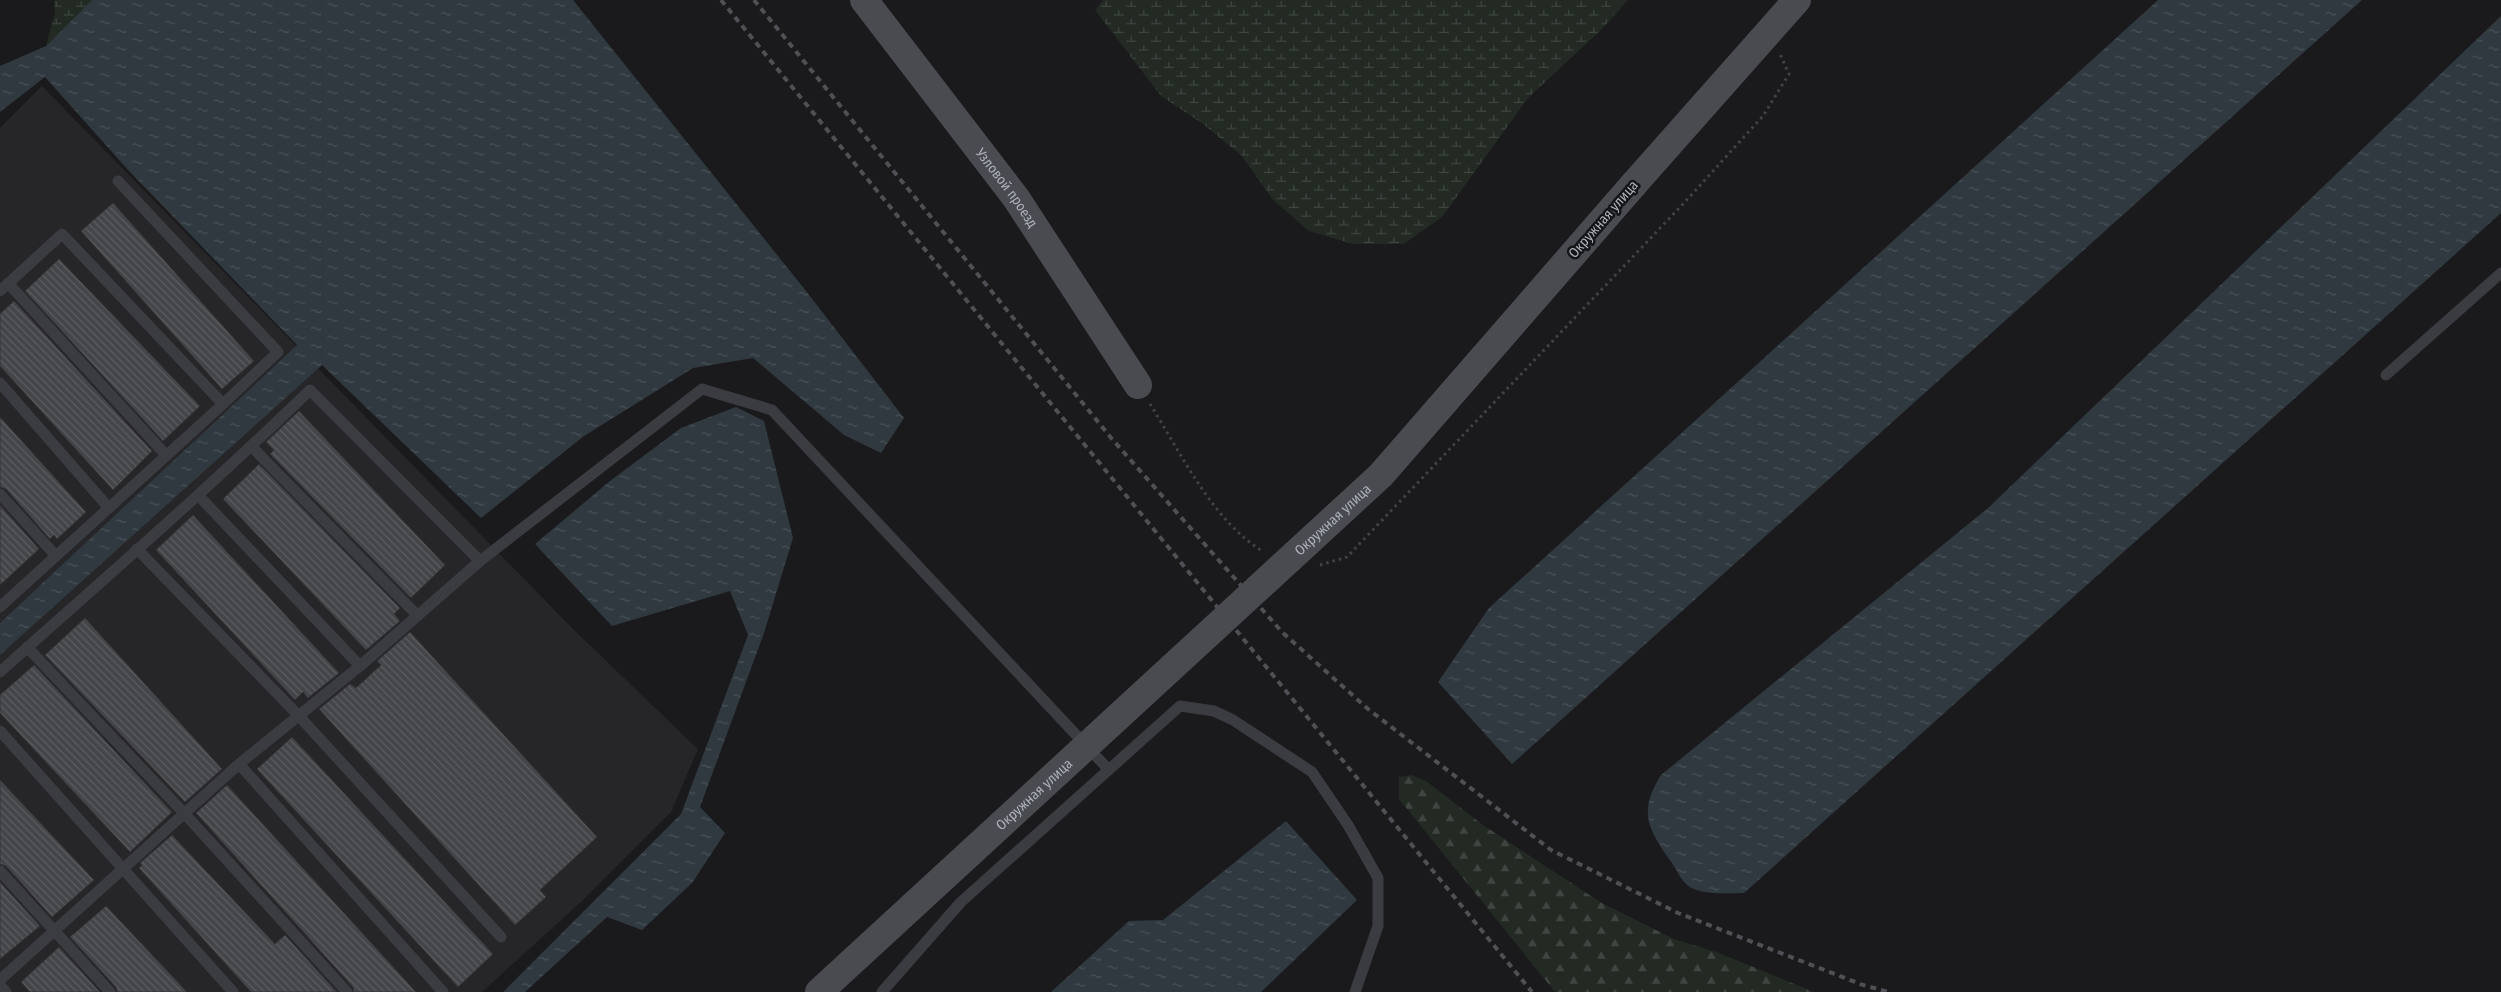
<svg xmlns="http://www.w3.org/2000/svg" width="2501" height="992" viewBox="0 0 2501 992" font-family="'Fira Sans Condensed',sans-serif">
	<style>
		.built { fill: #262629 }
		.forest { fill: url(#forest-firs) }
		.wetland { fill: url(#wetland-marsh) }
		.water { fill: url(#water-ripples) }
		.building { fill: url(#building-back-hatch); stroke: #343438 }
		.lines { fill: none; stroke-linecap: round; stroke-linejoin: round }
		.path { stroke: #414348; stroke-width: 3; stroke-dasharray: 2.5 4; stroke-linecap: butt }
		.lane { stroke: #3b3c41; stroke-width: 11 }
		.secondary { stroke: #494b51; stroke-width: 28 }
		.rail { stroke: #4e5056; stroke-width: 4; stroke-dasharray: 6 5; stroke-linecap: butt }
		.secondary-bridge { stroke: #494b51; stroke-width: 28 }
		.labels { text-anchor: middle; stroke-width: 5; stroke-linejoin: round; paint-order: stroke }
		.street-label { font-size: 14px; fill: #adb2bb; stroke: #151517 }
	</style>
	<defs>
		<pattern id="forest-firs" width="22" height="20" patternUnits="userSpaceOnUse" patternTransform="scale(1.25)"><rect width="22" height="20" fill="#222a23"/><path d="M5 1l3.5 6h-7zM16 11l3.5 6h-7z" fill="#3f4641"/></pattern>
		<pattern id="wetland-marsh" width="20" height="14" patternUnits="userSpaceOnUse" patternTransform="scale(1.25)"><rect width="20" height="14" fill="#222a23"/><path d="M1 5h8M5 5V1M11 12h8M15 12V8" fill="none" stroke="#3f4641"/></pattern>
		<pattern id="water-ripples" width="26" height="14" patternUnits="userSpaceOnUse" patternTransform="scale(1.25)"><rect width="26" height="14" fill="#303940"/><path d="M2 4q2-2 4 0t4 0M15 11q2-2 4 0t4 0" fill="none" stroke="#4b535a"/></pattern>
		<pattern id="building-back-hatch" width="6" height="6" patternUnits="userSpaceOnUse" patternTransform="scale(1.25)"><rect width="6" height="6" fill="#444549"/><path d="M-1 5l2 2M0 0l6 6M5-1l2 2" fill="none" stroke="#5c5d61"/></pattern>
	</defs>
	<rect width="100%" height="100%" fill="#1a1a1c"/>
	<path class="built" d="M42,86L573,629L698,749L671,812L582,901L482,992H0V128Z"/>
	<path class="forest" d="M1412,775L1426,781L1483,825L1600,902L1674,939L1719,953L1814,992H1555L1399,799V777Z"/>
	<path class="wetland" d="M54,0H92L46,46L55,12Z
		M1103,0H1628L1602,29L1528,98L1442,217L1404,244H1353L1309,231L1273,200L1241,155L1203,124L1161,96L1095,10Z"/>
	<path class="water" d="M92,0H573L806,291L904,418L881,453L844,435L753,358L693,368L584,436L481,518L322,365L0,655V623L297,345L129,171L45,77L0,112V66L46,46Z
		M2158,0H2362L1512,764L1438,682L1489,608Z
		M2501,16V213L1744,893C1728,893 1701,896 1687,885C1681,880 1676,869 1672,863C1649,830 1637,813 1661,775L1988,508Z
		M736,407L764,421L793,538L764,633L700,807L725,833L692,883L642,930L607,917L525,992H503L681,814L748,635L730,591L612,626L535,544L610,481L681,428Z
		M1286,821L1357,900L1261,992H1051L1129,921L1163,920Z"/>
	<path class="building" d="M113,203L254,361L222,389L81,231Z
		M59,259L200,406L163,441L25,291Z
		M14,301L152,451L113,490L0,366V314Z
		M299,411L445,565L411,598L270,454L274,450L266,442Z
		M0,417L86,512L57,539L54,535L50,539L6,489L0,487Z
		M259,464L400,608L394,614L400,621L366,650L223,499Z
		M0,505L39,549L0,585Z
		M193,515L339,673L308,698L303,692L295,700L156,550Z
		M85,618L222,769L185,802L45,655Z
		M410,632L597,837L540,890L546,897L515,925L319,709L350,684L356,688L381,665L377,661Z
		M34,665L172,812L130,852L0,713V695Z
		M292,737L493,954L458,987L257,769Z
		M0,780L94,880L52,917L6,866L0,864Z
		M227,785L416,992H354L353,987L196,813Z
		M172,835L275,944L285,935L337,992H251L139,868L142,865L140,863Z
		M0,882L40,926L0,959Z
		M106,906L187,992H117L116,987L70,937Z
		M59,947L100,992H30L21,982Z"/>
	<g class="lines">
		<path class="path" d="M1150,404C1181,453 1213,522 1264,552
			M1320,565L1347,557L1684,203L1763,116L1789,74L1780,54"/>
		<path class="lane" d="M8,283L166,455
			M0,291L62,234L223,404L278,352L118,181
			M2386,375L2501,273
			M0,383L109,508
			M252,447L416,614
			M0,494L56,556
			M137,549L298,715L501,937
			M480,561L702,389L772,410L1109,770
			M0,607L223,404
			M27,647L184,813L347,992
			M0,672C104,579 210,487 310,390L480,561L360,666L198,495
			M0,731L233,992
			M239,764L443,992
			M0,871L110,992
			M0,980L239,764L360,666
			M0,985L6,992
			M882,992L961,902L1180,706L1214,711L1233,720L1312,772L1348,825L1378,878V926L1355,992"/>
		<g class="secondary">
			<path id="s1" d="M864,0L1016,198L1138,385"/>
			<path d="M1634,184L1797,0"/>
		</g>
		<path class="rail" d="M721,0L1532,992
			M754,0L1112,439L1282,632L1368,709L1551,850L1678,913L1863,985L1889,992"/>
		<path class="secondary-bridge" id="s2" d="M819,992L1381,475L1634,184"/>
	</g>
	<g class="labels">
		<g class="street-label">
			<text dy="5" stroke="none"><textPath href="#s1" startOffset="236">Узловой проезд</textPath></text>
			<text transform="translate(1603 219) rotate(-49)" y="5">Окружная улица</text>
			<text dy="5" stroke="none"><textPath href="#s2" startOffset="698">Окружная улица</textPath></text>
			<text dy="5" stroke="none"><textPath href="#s2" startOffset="292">Окружная улица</textPath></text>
		</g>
	</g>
</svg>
